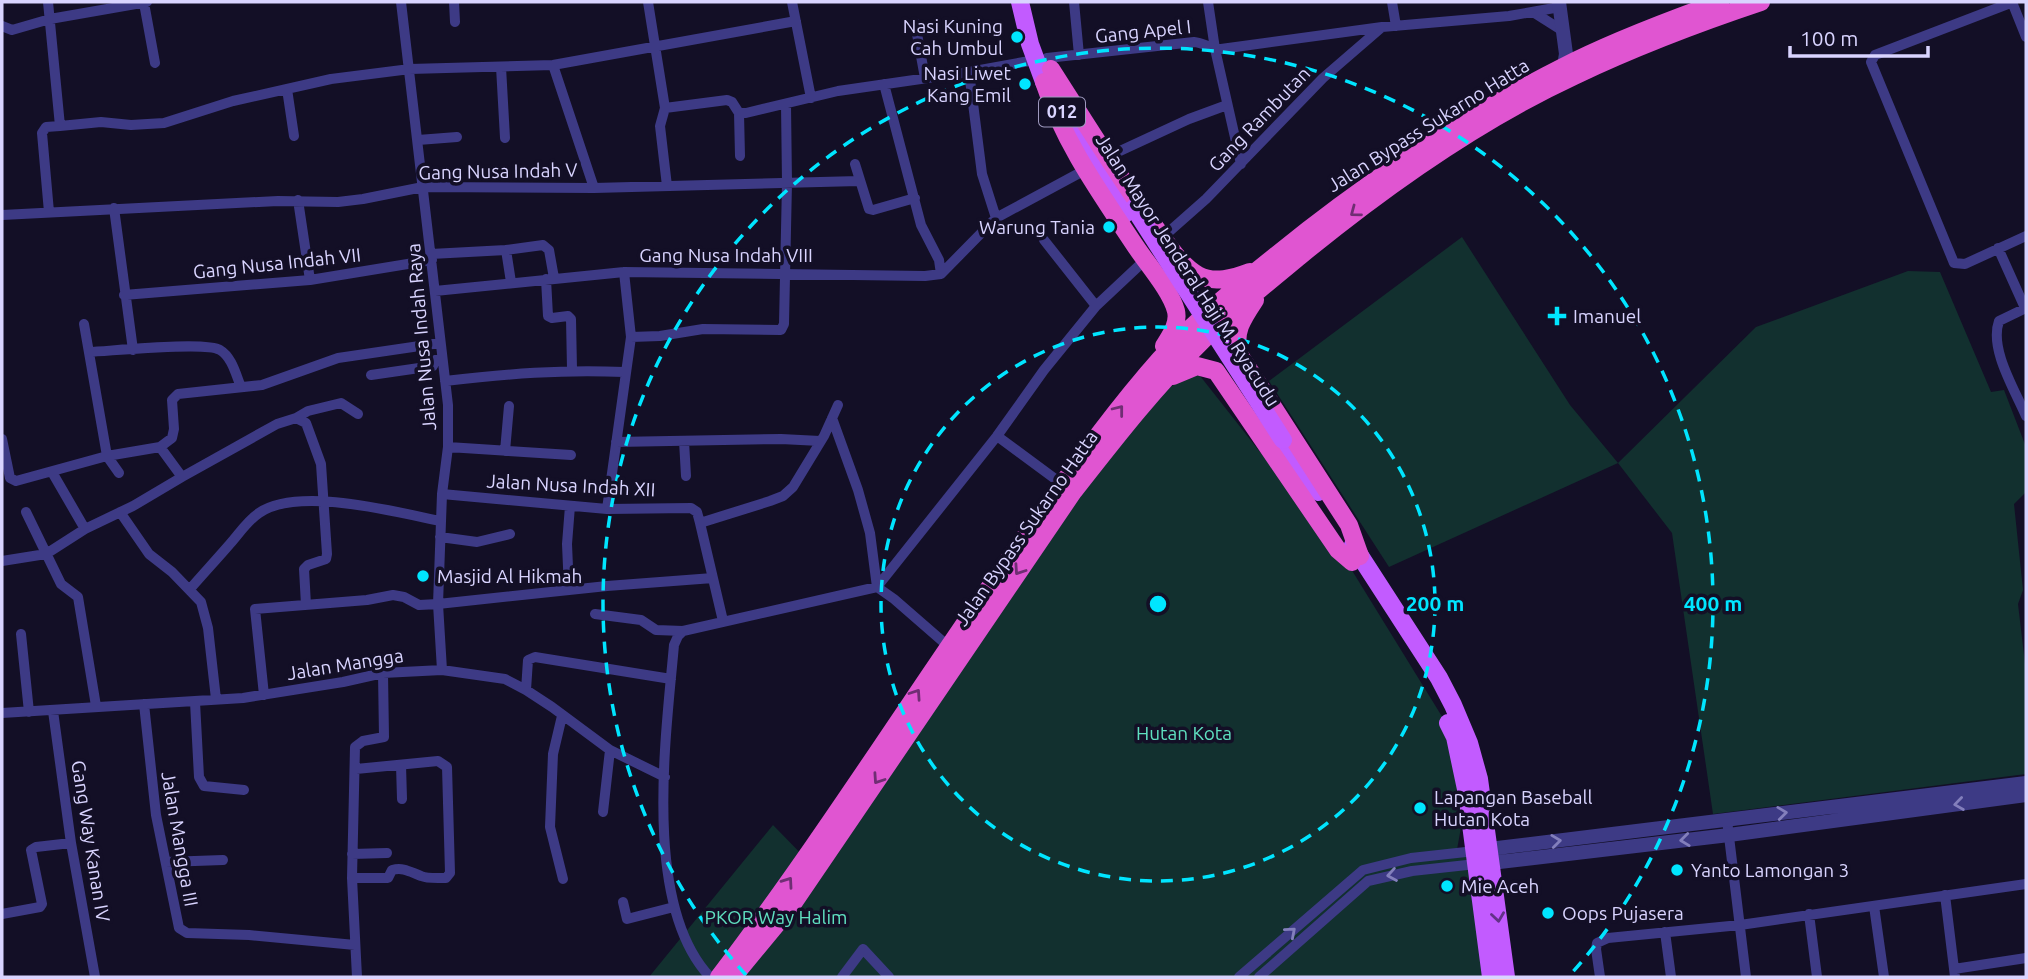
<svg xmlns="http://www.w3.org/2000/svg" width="2028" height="979" viewBox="0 0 2028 979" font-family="Ubuntu,sans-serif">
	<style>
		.green { fill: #12302f }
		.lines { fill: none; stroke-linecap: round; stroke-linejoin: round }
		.minor { stroke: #3d3a85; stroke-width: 10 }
		.tertiary { stroke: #3d3a85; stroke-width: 14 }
		.primary { stroke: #c25bff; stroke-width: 18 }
		.trunk { stroke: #e055d1; stroke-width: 18 }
		.primary-bridge { stroke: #c25bff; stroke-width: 18 }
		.oneway { stroke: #6f2e73 }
		.oneway2 { stroke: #837fbc }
		.oneway3 { stroke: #623188 }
		.ring { fill: none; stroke: #00e5ff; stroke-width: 3.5; stroke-dasharray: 12 9 }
		.poi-dot { fill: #00e5ff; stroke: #130f26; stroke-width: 2.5 }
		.labels { text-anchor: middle; stroke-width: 7; stroke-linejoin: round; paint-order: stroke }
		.shield { fill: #130f26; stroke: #9e99be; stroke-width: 2 }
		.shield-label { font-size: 18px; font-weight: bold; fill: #d9d4ff }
		.poi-label { font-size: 19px; fill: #d9d4ff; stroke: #130f26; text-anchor: start }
		.street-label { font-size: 19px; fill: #d9d4ff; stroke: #130f26 }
		.park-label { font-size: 19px; fill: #5fe0c0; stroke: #130f26 }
		.centre { fill: #00e5ff; stroke: #130f26; stroke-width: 3.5 }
		.ring-label { font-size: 21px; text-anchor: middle; font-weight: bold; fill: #00e5ff; stroke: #130f26; stroke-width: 7; stroke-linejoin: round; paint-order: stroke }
	</style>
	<rect width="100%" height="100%" fill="#130f26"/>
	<path class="green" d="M1462,237L1570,405L1618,463L1756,327L1908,271L1940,272L1991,392L2004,390L2026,447V492L2014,504L2023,590L2018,604L2026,672V774L1713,814L1672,533L1618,463L1389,567L1269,381Z
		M1197,372L1348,564L1454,736L1467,794L1456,855L1474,852L1490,977H649L773,825L814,867L994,608L1161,392Z"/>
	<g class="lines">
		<path class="minor" d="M48,2L60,126L46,127L42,133L49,212
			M401,2L448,405V447L442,494L438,604L442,670
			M454,2L455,22
			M648,2L665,108L660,126L667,186
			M792,2L811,98
			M1074,2L1079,55
			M1208,2L1215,49L1241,164
			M1392,2L1396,26
			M2012,2L2026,37
			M2013,2L1875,55L1871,62L1954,263L1965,264L2026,236
			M144,3L155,63
			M1533,12L1563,31
			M915,23L925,78
			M2,26L12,30L50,19L147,2
			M1047,58L1194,42C1204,43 1212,49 1221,49L1382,27L1509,16L1560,7
			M553,65L594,188
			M501,67L505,138
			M969,72L982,174L996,218
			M884,84L921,225L939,260L941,274
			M287,89L294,136
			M665,108L727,100L732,102L739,113H746L838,91L969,72L1035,60
			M739,113L740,156
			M60,126L101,122L131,125L164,123L233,101L331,79L410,69L553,65L796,21
			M418,140L457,137
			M1107,157L1189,119L1227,105
			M855,164L869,209L873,210L915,198
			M298,200L310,280
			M114,208L133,350
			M2,215L278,201L338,202L363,199L423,187L594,188L859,181
			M1163,237L1206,199L1323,78L1382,27
			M1044,240L1096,306
			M1998,248L2025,308
			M506,250L543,245L549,250L554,278
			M431,254L506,250L511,282
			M941,274L996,218L1085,170
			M546,279L548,316L552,318L568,316L571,319L572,369
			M435,291L624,272L925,276L941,274
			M124,295L310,280L432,260
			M2026,308L1999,321C1989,349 2015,390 2026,416
			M84,324L107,456L119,473
			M631,337L660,336L703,329L781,330L784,324L787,183L786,105
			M89,352C112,351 206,341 220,350C232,357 236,375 241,387
			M371,375L433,366L435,360L442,358
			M445,381C507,374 562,369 624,372
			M296,418L308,411L341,403L358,414
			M832,418L858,490L870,533L877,587L894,599L948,646
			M997,436L1062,484
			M2,439L10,478L16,481L107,456L160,447L172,438L174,429L172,400L178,394L262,385L338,358L440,343
			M684,441L686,476
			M616,442L781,439L820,441
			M160,447L182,477L277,424L296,418L306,423L321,464L327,554L326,559L308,565L304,569L306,605
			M448,447L571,455
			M505,451L509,406
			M52,472L85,529
			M442,494L607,509L691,508L697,512L700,523L723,621
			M607,509L631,337L624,272
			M26,512L61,584L78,597L96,706
			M120,512L149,554L172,572L201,602L208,628L216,699
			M700,523L770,501L783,496L793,487L824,436L838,405
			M440,537L477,542L510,534
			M2,561L46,554L85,529L133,506L182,477
			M190,589C203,574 216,560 229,545C239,534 247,521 259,513C298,486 396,512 440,521
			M569,590L567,544L570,506
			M595,614L641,620L656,630L683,631
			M21,634L29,712
			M526,690L528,660L535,657L671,679
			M264,695L255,609L367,600L393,595L404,597L419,605L438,604L607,586L713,578
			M195,702L199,777L204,786L244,790
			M144,704L156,815L179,928L187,933L249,935L355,945
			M53,711L71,843L95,977
			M2,713L243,698L343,682L383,673L442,670L505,679L526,690L552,707L610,750L665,777
			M562,716L553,754L550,827L563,879
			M401,765L402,799
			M603,812L610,750
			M1727,820L1746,977
			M352,854L387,853
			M166,862L223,860
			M352,878H388L392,870C404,867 410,872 421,876C428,879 438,878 446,878L450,873L447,767L438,761L356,769
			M1945,895L1955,977
			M623,902L627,919L674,907
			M1874,906L1884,977
			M2,914L40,907L42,904L31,850L36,847L71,843
			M1809,914L1817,977
			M1665,932L1671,977
			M1954,969L2026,958
			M357,977L352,878L355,747L363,741L384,737L383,673
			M710,977C642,905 666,736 674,645L678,636L683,631L877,587L997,436L1044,370L1096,306L1145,260
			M842,977L863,949L889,977
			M1239,977L1363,870L1411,858L1475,851
			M1259,977L1368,881L1412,871L1476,864
			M1600,977L1596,949L1597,943L1608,938L1740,925L2026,884"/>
		<path class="tertiary" d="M1559,2L1566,54L1564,66
			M1489,849L2026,783
			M1491,863L1729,835L2026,795"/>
		<path class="primary" d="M1020,2L1030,44L1044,82L1125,214
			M1283,440L1318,492
			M1353,545L1439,678L1453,705L1469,743L1479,779L1506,977
			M1448,723L1455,737L1467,794L1491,977"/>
		<path class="trunk" d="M1051,69C1085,122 1118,176 1155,227C1167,243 1180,265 1198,275C1214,284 1234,278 1250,272
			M1044,82C1064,143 1101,194 1136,247C1148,265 1171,291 1176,311C1179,324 1170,336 1164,346
			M1255,300C1243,318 1233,332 1239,354L1349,525L1360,556
			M1173,376L1197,366L1216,371L1338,550L1352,562
			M719,977C826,836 920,685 1022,541C1062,484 1102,427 1147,374C1184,330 1229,293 1274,257C1363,185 1458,120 1561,68C1611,42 1667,21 1720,2
			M733,977L790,908L1073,492C1113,441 1153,389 1200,343C1231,312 1266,284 1300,256C1384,187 1475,122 1574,76C1635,47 1698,23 1761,2"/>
		<path class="primary-bridge" d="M1134,208L1283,440"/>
	</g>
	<defs><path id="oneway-chevron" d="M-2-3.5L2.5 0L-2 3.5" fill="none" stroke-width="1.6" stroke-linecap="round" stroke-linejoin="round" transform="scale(1.75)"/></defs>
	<g class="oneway">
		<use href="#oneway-chevron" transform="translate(1355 212) rotate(143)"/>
		<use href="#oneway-chevron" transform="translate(1119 410) rotate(-52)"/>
		<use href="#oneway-chevron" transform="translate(1019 570) rotate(124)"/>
		<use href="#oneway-chevron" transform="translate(916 694) rotate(-56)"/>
		<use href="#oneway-chevron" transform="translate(878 779) rotate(124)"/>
		<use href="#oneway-chevron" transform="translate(788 882) rotate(-55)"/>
	</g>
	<g class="oneway2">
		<use href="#oneway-chevron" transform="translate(1959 804) rotate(172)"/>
		<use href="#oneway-chevron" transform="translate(1782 813) rotate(-7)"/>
		<use href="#oneway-chevron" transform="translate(1685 840) rotate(173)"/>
		<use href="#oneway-chevron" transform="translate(1556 841) rotate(-7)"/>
		<use href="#oneway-chevron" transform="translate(1392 875) rotate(170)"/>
		<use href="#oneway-chevron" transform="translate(1291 932) rotate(-41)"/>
	</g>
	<use class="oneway3" href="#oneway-chevron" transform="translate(1498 917) rotate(82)"/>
	<g class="ring">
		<circle cx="1158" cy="604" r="277"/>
		<path d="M746 975A555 555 0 1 1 1570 975"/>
	</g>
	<g class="poi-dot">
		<circle cx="1017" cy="37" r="7"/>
		<circle cx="1025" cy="84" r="7"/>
		<circle cx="1109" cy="227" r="7"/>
		<path d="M1553.5 305.5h7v7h7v7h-7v7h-7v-7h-7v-7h7z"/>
		<circle cx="423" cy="576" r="7"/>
		<circle cx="1420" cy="808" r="7"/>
		<circle cx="1677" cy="870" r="7"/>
		<circle cx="1447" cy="886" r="7"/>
		<circle cx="1548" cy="913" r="7"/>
	</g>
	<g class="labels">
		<rect class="shield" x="1039" y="97.5" width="46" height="29" rx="5"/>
		<g class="shield-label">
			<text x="1062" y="118">012</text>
		</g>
		<g class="poi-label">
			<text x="1003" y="33" text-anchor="end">Nasi Kuning<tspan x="1003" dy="22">Cah Umbul</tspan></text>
			<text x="1011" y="80" text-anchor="end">Nasi Liwet<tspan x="1011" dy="22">Kang Emil</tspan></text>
			<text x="1095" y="234" text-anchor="end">Warung Tania</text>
			<text x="1573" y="323">Imanuel</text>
			<text x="437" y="583">Masjid Al Hikmah</text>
			<text x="1434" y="804">Lapangan Baseball<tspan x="1434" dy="22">Hutan Kota</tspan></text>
			<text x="1691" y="877">Yanto Lamongan 3</text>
			<text x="1461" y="893">Mie Aceh</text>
			<text x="1562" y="920">Oops Pujasera</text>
		</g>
		<g class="street-label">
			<text transform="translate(1143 31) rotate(-6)" y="7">Gang Apel I</text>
			<text transform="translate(1259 119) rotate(-46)" y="7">Gang Rambutan</text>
			<text transform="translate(1428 125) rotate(-32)" y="7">Jalan Bypass Sukarno Hatta</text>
			<text transform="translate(498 171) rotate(-1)" y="7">Gang Nusa Indah V</text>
			<text x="726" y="262">Gang Nusa Indah VIII</text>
			<text transform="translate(277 263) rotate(-6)" y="7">Gang Nusa Indah VII</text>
			<text transform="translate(1188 270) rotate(57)" y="7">Jalan Mayor Jenderal Haji M. Ryacudu</text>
			<text transform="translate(421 337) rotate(-95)" y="7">Jalan Nusa Indah Raya</text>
			<text transform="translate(571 485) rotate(3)" y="7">Jalan Nusa Indah XII</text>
			<text transform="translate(1026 528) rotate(-55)" y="7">Jalan Bypass Sukarno Hatta</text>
			<text transform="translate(345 664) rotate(-9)" y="7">Jalan Mangga</text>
			<text transform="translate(180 839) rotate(80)" y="7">Jalan Mangga III</text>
			<text transform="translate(91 841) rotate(81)" y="7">Gang Way Kanan IV</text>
		</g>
		<g class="park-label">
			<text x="1184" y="740">Hutan Kota</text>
			<text x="776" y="924">PKOR Way Halim</text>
		</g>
	</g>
	<circle cx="1158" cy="604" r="10" class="centre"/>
	<g class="ring-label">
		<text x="1435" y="611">200 m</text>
		<text x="1713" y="611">400 m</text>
	</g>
	<rect width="2028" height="979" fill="none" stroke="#d9d4ff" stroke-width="7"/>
	<path d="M1790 46v10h138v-10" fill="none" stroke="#d9d4ff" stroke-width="3.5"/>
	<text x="1800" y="46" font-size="21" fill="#d9d4ff" stroke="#130f26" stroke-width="5" paint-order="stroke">100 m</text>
</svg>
